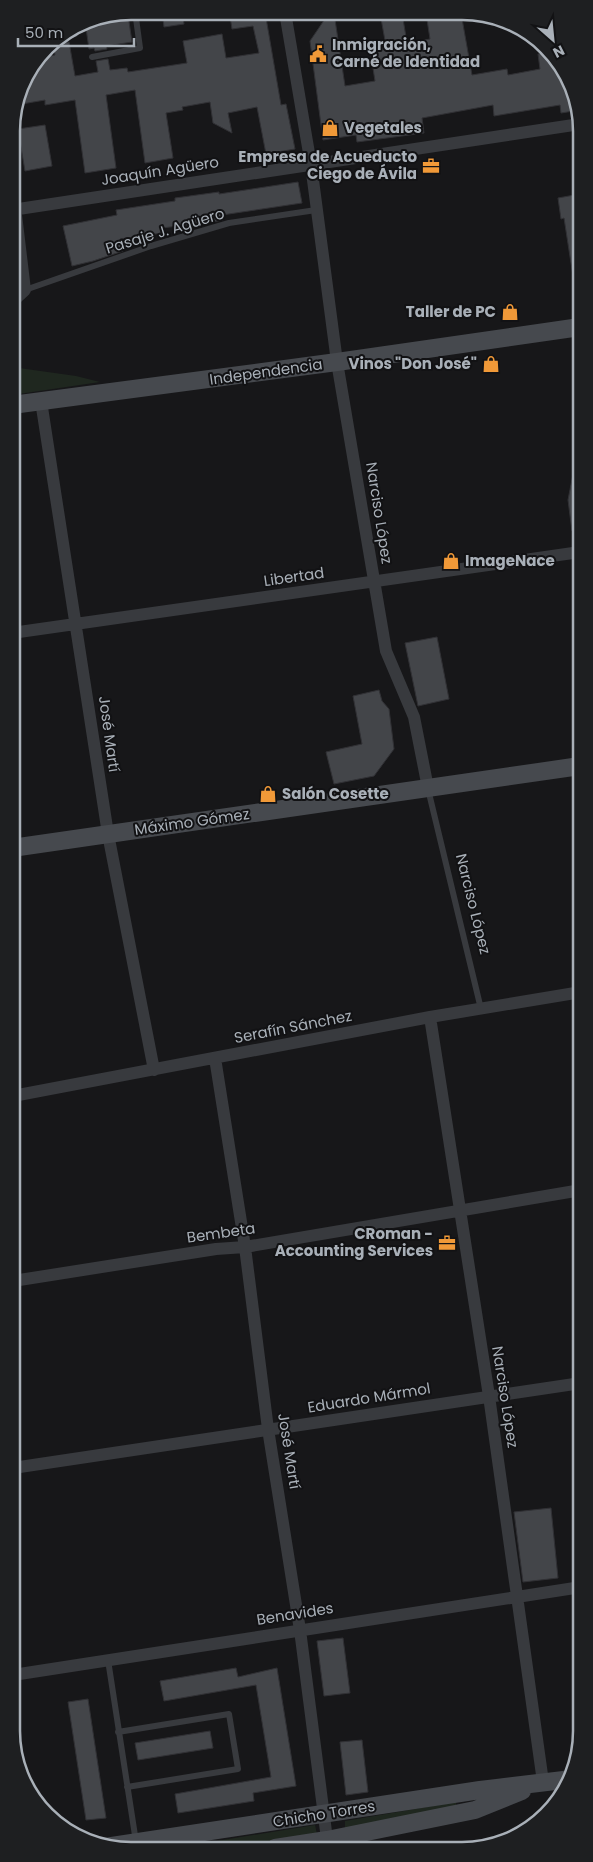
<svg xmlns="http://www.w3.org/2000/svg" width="593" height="1862" viewBox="0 0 593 1862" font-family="Poppins,sans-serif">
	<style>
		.green { fill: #1f271f }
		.building { fill: #434549; stroke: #313135 }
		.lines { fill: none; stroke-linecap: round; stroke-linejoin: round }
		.lane { stroke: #383a3e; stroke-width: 6 }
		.street { stroke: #383a3e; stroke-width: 12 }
		.secondary { stroke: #46494e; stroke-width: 18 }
		.labels { text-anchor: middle; stroke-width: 4; stroke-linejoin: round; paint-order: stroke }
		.poi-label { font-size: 15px; font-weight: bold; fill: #a9b0b8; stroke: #121214; text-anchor: start }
		.street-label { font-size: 15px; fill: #a9b0b8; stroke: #121214 }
		.rim { fill: none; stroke: #a9b0b8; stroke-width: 2.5 }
	</style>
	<rect width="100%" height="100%" fill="#171719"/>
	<path class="green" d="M12,367L76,376L100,382L12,395Z
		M456,1802V1806L345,1830V1821Z
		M315,1825L317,1834L224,1848H174Z"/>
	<path class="building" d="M162,11L182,12L184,24L164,27Z
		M252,12H265L281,105L286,104L295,149L266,154L257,107L228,113L232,133L213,123L210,102L182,107L183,110L166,113L173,158L145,163L135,90L106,95L116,168L85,173L75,100L45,105V100L16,105L24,78L39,58L55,55L53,45L69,42L75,76L98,72L96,61L108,59L110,70L127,68L128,72L187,63L183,41L222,34L226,58L259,53L253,26L232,29L230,16Z
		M329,13H334L345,86L375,81L370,49L386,46L380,13H402L407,43L430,39L426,13H461L472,75L507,69L508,75L540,69L538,54L550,52L580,110L561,113L560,105L494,116L493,105L422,118L424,133L357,142L356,135L323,140L310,41Z
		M128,15L132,42L106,46L107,49L95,51L94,48L89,49L85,21Z
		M45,125L52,166L25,171L18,129Z
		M298,182L302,203L222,215L223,220L218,221L162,228V233L120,239L123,251L93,261L72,266L63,226L117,215L116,210L175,201V198L219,192V194Z
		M580,194V275L573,276L564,218L561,219L558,198Z
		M574,469L580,470V530L572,531L568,500Z
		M437,637L449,699L418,706L405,643Z
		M379,690L382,701L389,709L394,749L374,776L334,784L326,752L362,744L353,696Z
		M551,1508L558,1578L523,1582L514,1512Z
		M343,1638L350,1693L324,1696L317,1641Z
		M236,1668L238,1677L277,1668L296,1786L253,1793L254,1801L178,1813L175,1794L271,1777L256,1685L164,1701L160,1681Z
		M88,1699L106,1818L86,1820L68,1702Z
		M210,1731L213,1748L138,1760L135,1743Z
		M362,1740L368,1792L346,1795L340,1742Z"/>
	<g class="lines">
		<path class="lane" d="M59,37L75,34L74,27
			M92,57L140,48L135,11
			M25,290L151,246L229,223L316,210
			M428,789L481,1009
			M108,1660L136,1842
			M118,1732L229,1714L238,1769L127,1787"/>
		<path class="street" d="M285,12L311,165L337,362L386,651L414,717L428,788
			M12,181L25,290L12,302
			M12,210L580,124
			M41,401L108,834L154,1070
			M12,633L580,552
			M430,1017L489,1396L543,1782
			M215,1058L245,1247L268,1429L300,1630L328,1847
			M13,1096L430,1017L581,992
			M13,1281L216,1249L245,1247L581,1190
			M13,1468L581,1383
			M13,1675L581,1587"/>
		<path class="secondary" d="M12,405L337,362L580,327
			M12,848L580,766
			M105,1847L480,1790L572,1779
			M275,1848L327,1840L475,1810L522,1791"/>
	</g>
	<defs>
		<g id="civic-bare" transform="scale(1.35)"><path d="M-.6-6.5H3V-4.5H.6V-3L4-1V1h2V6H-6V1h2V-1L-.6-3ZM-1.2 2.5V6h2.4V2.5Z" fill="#f09938" stroke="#121214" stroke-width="2.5" paint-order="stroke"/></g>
		<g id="shop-bare" transform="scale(1.35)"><path d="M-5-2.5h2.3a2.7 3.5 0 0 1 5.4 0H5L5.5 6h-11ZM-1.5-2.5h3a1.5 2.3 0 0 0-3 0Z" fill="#f09938" stroke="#121214" stroke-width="2.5" paint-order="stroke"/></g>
		<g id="office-bare" transform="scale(1.35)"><path d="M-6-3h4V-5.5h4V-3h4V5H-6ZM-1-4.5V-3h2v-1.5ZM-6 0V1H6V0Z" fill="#f09938" stroke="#121214" stroke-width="2.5" paint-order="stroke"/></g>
	</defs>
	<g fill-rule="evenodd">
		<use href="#civic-bare" x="318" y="54"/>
		<use href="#shop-bare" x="330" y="128"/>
		<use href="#office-bare" x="431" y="166"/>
		<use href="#shop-bare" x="510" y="312"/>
		<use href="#shop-bare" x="491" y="364"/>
		<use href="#shop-bare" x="451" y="561"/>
		<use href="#shop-bare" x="268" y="794"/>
		<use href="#office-bare" x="447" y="1243"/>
	</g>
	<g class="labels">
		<g class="poi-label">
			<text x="332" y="50">Inmigración,<tspan x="332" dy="17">Carné de Identidad</tspan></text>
			<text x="344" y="133">Vegetales</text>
			<text x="417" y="162" text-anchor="end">Empresa de Acueducto<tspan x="417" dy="17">Ciego de Ávila</tspan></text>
			<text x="496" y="317" text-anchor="end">Taller de PC</text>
			<text x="477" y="369" text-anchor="end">Vinos "Don José"</text>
			<text x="465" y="566">ImageNace</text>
			<text x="282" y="799">Salón Cosette</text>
			<text x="433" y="1239" text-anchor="end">CRoman -<tspan x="433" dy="17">Accounting Services</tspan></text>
		</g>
		<g class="street-label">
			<text transform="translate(160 171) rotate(-9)" y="5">Joaquín Agüero</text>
			<text transform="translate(165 231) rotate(-17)" y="5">Pasaje J. Agüero</text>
			<text transform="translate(266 372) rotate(-8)" y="5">Independencia</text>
			<text transform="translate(379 513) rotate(81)" y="5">Narciso López</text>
			<text transform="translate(294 577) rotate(-8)" y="5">Libertad</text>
			<text transform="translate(109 734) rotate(82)" y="5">José Martí</text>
			<text transform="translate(192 822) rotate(-8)" y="5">Máximo Gómez</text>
			<text transform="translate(473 904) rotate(76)" y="5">Narciso López</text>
			<text transform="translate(293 1027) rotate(-11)" y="5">Serafín Sánchez</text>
			<text transform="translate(221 1233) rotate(-8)" y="5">Bembeta</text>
			<text transform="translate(505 1397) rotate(81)" y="5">Narciso López</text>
			<text transform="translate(369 1398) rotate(-9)" y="5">Eduardo Mármol</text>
			<text transform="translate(289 1451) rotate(81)" y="5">José Martí</text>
			<text transform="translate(295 1614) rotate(-9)" y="5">Benavides</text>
			<text transform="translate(324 1814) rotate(-9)" y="5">Chicho Torres</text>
		</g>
	</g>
	<path d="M0 0H593V1862H0ZM131 20H462A111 111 0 0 1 573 131V1731A111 111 0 0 1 462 1842H131A111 111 0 0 1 20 1731V131A111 111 0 0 1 131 20Z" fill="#1e1f21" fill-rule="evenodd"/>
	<path class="rim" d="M131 20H462A111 111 0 0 1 573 131V1731A111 111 0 0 1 462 1842H131A111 111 0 0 1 20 1731V131A111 111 0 0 1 131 20Z"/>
	<g transform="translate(553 40) rotate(153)" stroke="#121214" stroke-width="4" paint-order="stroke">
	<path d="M0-4L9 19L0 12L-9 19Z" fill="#a9b0b8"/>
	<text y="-8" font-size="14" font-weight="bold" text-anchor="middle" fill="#a9b0b8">N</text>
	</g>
	<path d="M18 38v8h116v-8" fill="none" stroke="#a9b0b8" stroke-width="2.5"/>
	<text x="25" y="38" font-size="15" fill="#a9b0b8" stroke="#121214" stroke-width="4" paint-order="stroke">50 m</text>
</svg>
